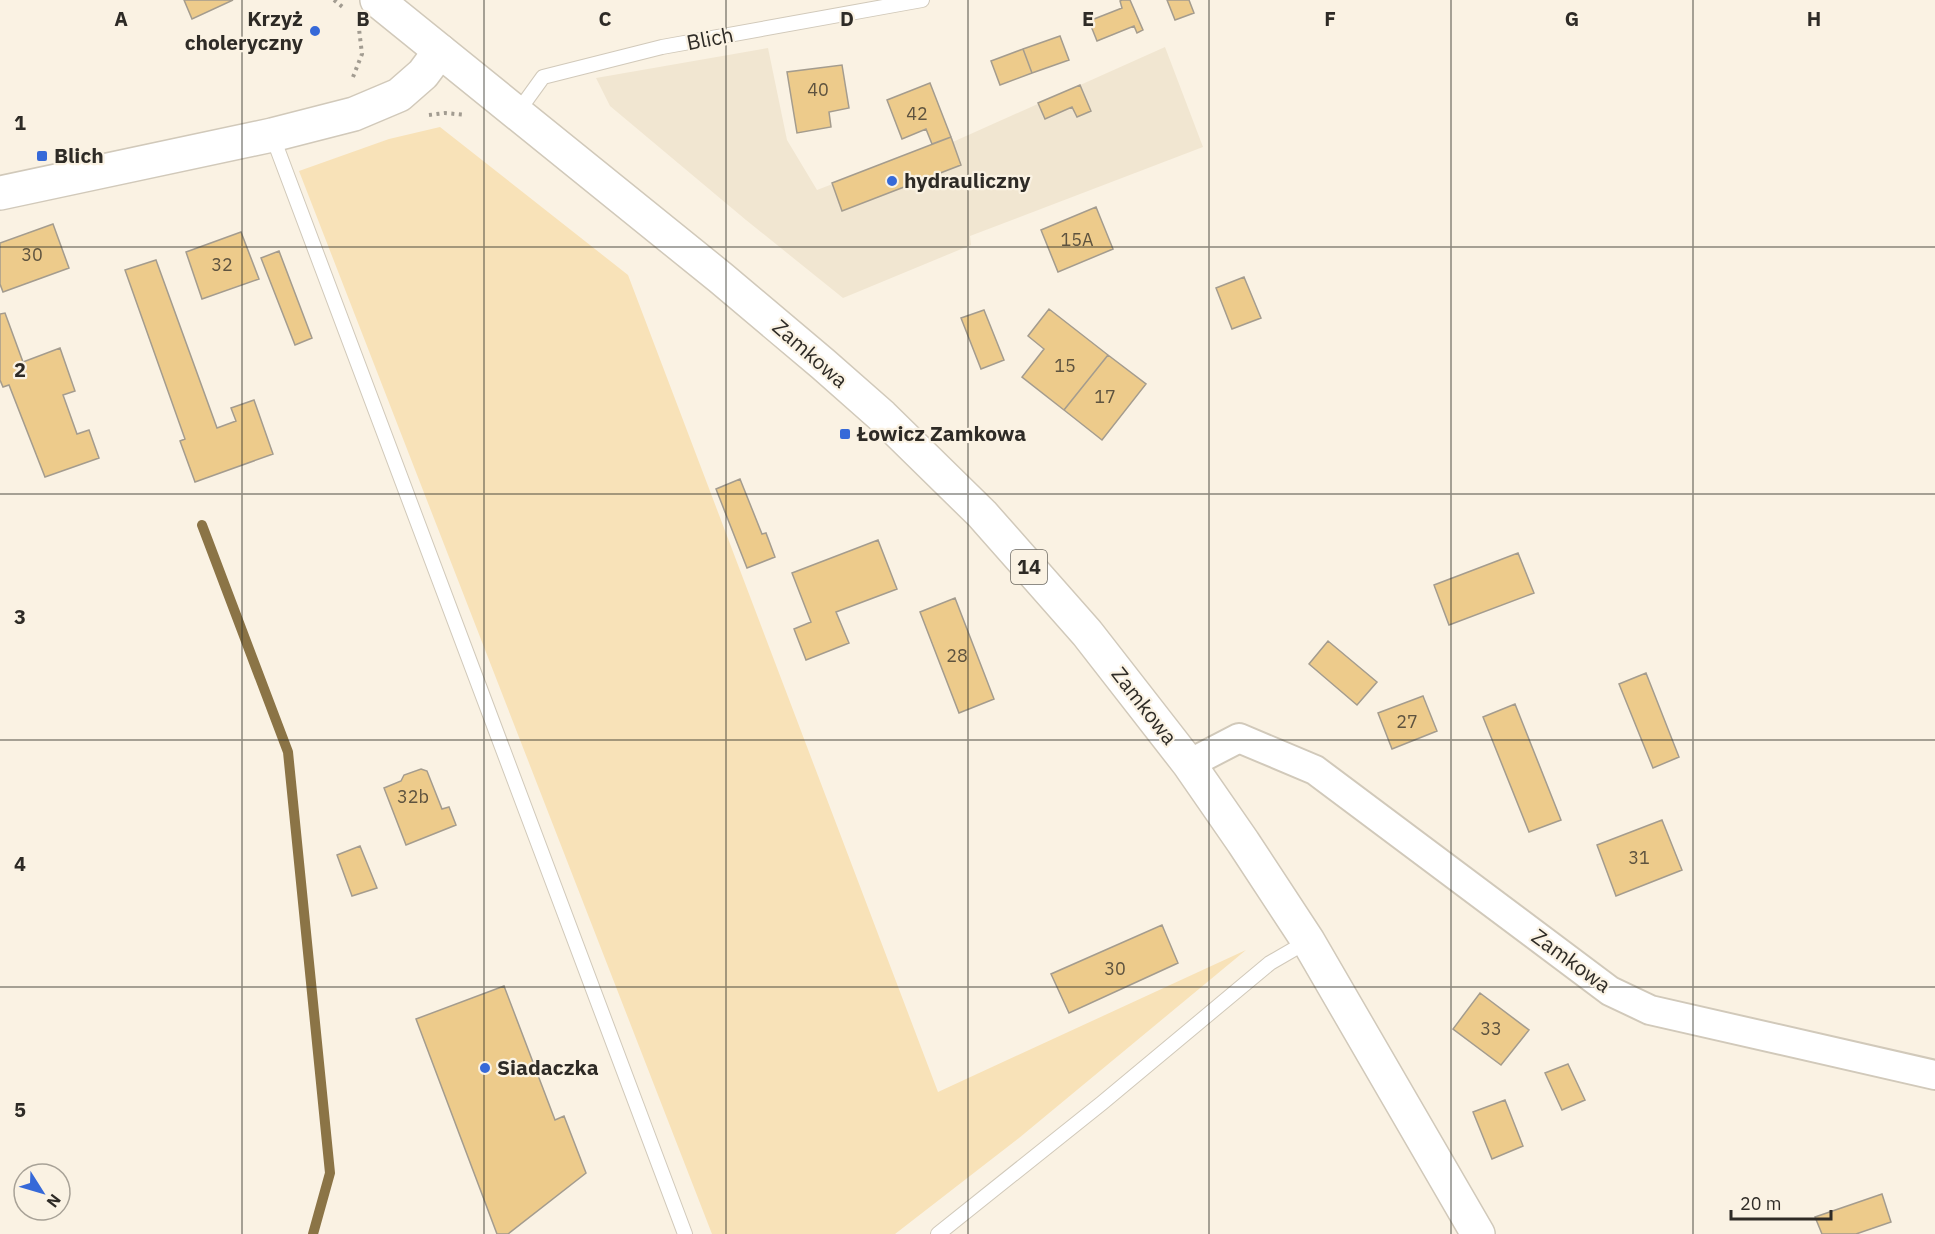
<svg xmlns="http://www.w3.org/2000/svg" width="1935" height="1234" viewBox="0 0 1935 1234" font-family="'IBM Plex Sans',sans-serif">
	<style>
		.built { fill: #f1e6d1 }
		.green { fill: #f8e2b8 }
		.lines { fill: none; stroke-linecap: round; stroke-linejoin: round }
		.stream { stroke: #8b7446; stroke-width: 10 }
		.building { fill: #edcb8b; stroke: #a49c8e; stroke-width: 1.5 }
		.lane-casing { stroke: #d1c9ba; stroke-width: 16 }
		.street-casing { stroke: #d1c9ba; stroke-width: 32 }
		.secondary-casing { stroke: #d1c9ba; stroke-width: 36 }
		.primary-casing { stroke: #d1c9ba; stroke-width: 36 }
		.path { stroke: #a29c91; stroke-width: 4; stroke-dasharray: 3 4.5; stroke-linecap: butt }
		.lane { stroke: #fff; stroke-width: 14 }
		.street { stroke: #fff; stroke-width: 28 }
		.secondary { stroke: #fff; stroke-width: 33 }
		.primary { stroke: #fff; stroke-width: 33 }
		.grid { fill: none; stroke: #2e2b26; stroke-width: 1.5; stroke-opacity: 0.55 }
		.poi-dot { fill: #3669d8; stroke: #faf2e3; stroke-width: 2 }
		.labels { text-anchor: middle; stroke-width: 4.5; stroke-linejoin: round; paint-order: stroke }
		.number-label { font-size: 18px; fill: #5e533f }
		.shield { fill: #faf2e3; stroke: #6b675f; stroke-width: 1.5 }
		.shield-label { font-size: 20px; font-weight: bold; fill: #2e2b26 }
		.poi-label { font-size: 21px; font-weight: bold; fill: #2e2b26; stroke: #faf2e3; text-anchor: start }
		.street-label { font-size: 21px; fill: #2e2b26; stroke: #faf2e3 }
		.grid-label { font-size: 20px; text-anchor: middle; font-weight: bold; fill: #2e2b26; stroke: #faf2e3; stroke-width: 4.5; stroke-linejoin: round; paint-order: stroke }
	</style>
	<rect width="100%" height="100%" fill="#faf2e3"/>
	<path class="built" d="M1165,47L1203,147L970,236L971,245L843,298L746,220L610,106L596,78L768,48L787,140L817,190L918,151L946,145Z"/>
	<path class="green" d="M440,127L628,275L938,1092L1246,950L1019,1138L895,1234H712L299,171L389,139Z"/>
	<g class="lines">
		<path class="stream" d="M202,525L288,752L330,1173L313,1234"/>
	</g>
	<path class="building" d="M184,0H233L192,19Z
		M1122,0H1130L1143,30L1137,33L1134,26L1097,41L1089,21L1122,8L1120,1Z
		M1167,0H1189L1194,13L1175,20Z
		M1060,36L1069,60L1032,73L1023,49Z
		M1023,49L1032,73L1000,85L991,61Z
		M842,65L849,108L829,112L831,127L797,133L787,72Z
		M930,83L951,137L932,144L926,129L902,139L887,100Z
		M1080,85L1091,111L1077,117L1072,107L1045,119L1038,103Z
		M951,137L961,165L842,211L832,183Z
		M1096,207L1113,249L1058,272L1041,230Z
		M53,224L69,268L3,292L0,284V243Z
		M241,232L259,279L202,299L186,252Z
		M279,251L312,338L295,345L261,258Z
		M156,260L217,428L236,421L231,408L254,400L273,454L195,482L180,441L185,439L125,270Z
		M1244,277L1261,318L1232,329L1216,288Z
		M1049,309L1108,355L1064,410L1022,377L1044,349L1028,336Z
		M984,310L1004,360L981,369L961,318Z
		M5,313L23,362L60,348L75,391L63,395L77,434L89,430L99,458L45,477L9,385L3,387L0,380V314Z
		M1108,355L1146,384L1102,440L1064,410Z
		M740,479L762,534L766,533L775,557L747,568L716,489Z
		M878,540L897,589L836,612L849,643L806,660L794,629L811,622L792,573Z
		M1518,553L1534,593L1449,625L1434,585Z
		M955,598L994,699L959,713L920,612Z
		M1328,641L1377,682L1357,705L1309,664Z
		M1646,673L1679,757L1653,768L1619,684Z
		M1423,696L1437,731L1392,749L1378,713Z
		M1515,704L1561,820L1529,832L1483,717Z
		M421,769L427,771L442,809L449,807L456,825L406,845L384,788L401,781L404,775Z
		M1662,820L1682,870L1616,896L1597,845Z
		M360,846L377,888L352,896L337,855Z
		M1162,925L1178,963L1069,1013L1051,974Z
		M504,986L555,1120L564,1116L586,1173L508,1234H497L416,1019Z
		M1480,993L1529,1030L1501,1065L1453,1029Z
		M1568,1064L1585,1100L1562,1110L1545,1073Z
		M1505,1100L1523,1146L1492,1159L1473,1112Z
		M1882,1194L1891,1222L1856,1234H1822L1815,1217Z"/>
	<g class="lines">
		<g class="lane-casing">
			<path id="lane" d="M517,113L543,77L662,47L922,0
				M272,135L685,1234
				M938,1234L1102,1103L1270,963L1308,941"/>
		</g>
		<g class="street-casing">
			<path id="street" d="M1189,764L1239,738L1315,770L1610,991L1650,1010L1935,1075"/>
		</g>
		<g class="secondary-casing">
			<path id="secondary" d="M0,193L272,135L354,114L399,95L423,74L440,51"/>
		</g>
		<g class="primary-casing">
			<path id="primary" d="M377,0L721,278L823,364L882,416L982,514L1087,633L1189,764L1243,842L1308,941L1478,1234"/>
		</g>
		<path class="path" d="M334,0L345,9
			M353,77L362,54L359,29
			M429,115L445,113L466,115"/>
		<use href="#lane" class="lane"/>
		<use href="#street" class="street"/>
		<use href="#secondary" class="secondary"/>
		<use href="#primary" class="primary"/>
	</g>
	<path class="grid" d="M242,0V1234M484,0V1234M726,0V1234M968,0V1234M1209,0V1234M1451,0V1234M1693,0V1234M0,247H1935M0,494H1935M0,740H1935M0,987H1935"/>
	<g class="poi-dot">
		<circle cx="315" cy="31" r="6"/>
		<rect x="36" y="150" width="12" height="12" rx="3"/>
		<circle cx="892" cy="181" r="6"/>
		<rect x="839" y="428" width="12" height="12" rx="3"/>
		<circle cx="485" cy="1068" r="6"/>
	</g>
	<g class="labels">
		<g class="number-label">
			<text x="818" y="96">40</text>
			<text x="917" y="120">42</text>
			<text x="1077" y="246">15A</text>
			<text x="32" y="261">30</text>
			<text x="222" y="271">32</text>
			<text x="1065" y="372">15</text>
			<text x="1105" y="403">17</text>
			<text x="957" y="662">28</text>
			<text x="1407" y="728">27</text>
			<text x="413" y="803">32b</text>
			<text x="1639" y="864">31</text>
			<text x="1115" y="975">30</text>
			<text x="1491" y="1035">33</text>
		</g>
		<rect class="shield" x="1011" y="550" width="36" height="34" rx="4.5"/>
		<g class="shield-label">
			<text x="1029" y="574">14</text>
		</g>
		<g class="poi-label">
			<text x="303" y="26" text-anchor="end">Krzyż<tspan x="303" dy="24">choleryczny</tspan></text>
			<text x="54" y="163">Blich</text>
			<text x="904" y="188">hydrauliczny</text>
			<text x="857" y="441">Łowicz Zamkowa</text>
			<text x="497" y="1075">Siadaczka</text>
		</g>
		<g class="street-label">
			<text transform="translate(710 39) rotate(-11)" y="7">Blich</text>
			<text transform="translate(810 354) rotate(41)" y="7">Zamkowa</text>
			<text transform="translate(1144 706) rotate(52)" y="7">Zamkowa</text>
			<text transform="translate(1571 961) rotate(36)" y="7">Zamkowa</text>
		</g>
	</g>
	<g class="grid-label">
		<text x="121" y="26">A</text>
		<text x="363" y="26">B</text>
		<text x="605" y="26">C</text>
		<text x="847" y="26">D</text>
		<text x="1088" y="26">E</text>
		<text x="1330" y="26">F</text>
		<text x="1572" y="26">G</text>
		<text x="1814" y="26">H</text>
		<text x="20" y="130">1</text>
		<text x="20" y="377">2</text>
		<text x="20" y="624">3</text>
		<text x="20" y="871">4</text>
		<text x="20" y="1117">5</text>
	</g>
	<g transform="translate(42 1192) rotate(127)"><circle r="28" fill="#faf2e3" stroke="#a8a297" stroke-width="1.5"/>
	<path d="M0-4.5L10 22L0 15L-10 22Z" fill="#3669d8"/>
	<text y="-9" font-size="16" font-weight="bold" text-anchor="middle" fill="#2e2b26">N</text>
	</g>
	<path d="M1731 1210v9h100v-9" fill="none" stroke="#2e2b26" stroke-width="3"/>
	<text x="1740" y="1210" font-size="18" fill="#2e2b26" stroke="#faf2e3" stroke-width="4.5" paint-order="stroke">20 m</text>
</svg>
